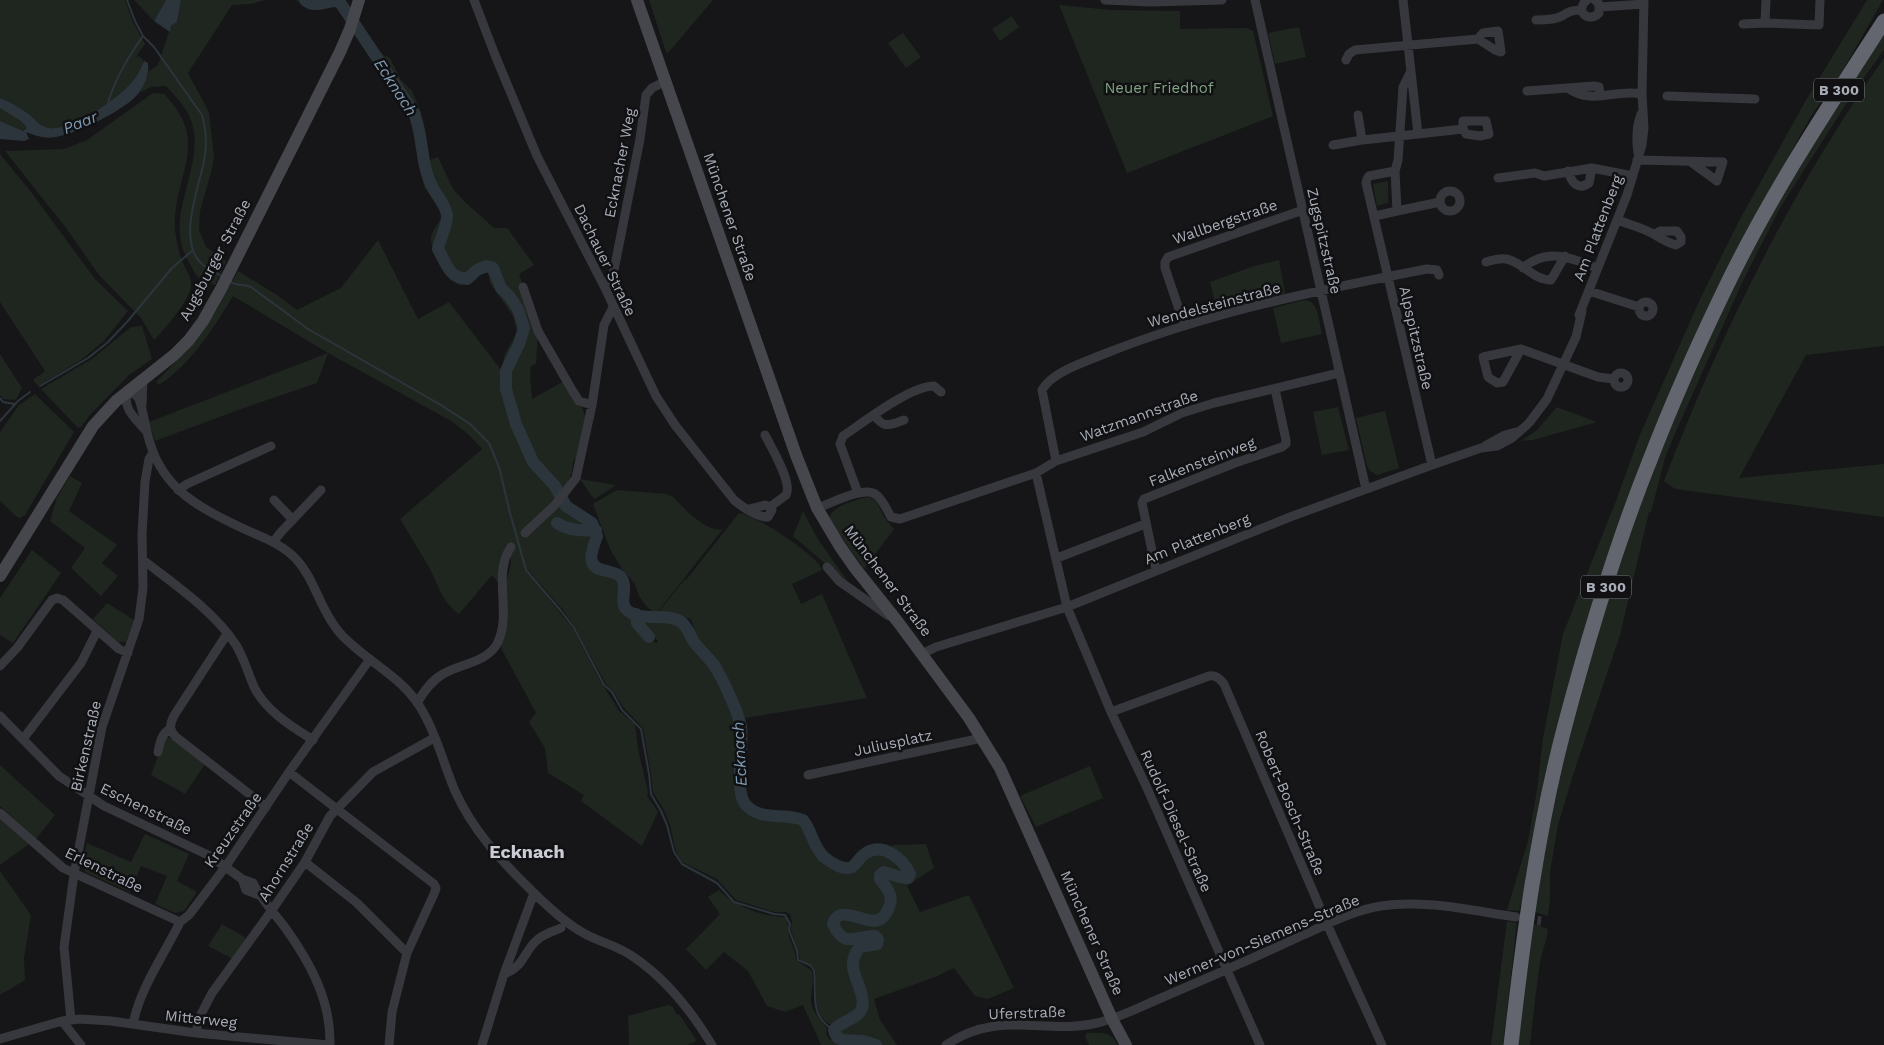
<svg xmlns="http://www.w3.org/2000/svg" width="1884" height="1045" viewBox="0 0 1884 1045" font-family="'Work Sans',sans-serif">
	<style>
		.green { fill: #1e261f }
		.water { fill: #2c353c }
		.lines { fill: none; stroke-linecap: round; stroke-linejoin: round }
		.stream { stroke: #2c353c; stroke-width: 2 }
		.river { stroke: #2c353c; stroke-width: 12 }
		.street-tunnel { stroke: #333438; stroke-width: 9; stroke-dasharray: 9 4.5; stroke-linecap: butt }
		.street { stroke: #37383d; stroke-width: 9 }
		.secondary { stroke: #45474d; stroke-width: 12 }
		.highway { stroke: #63666e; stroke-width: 15 }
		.labels { text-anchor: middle; stroke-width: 5; stroke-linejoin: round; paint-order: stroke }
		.shield { fill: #111113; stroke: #7b7e86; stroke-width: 1 }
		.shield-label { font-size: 14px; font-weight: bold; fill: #a8adb8 }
		.park-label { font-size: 15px; fill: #7fa381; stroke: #111113 }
		.street-label { font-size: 15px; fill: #a8adb8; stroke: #111113 }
		.water-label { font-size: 16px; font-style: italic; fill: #7f9bb3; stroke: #111113 }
		.quarter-label { font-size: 18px; font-weight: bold; fill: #c9ccd4; stroke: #111113 }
	</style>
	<rect width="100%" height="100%" fill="#161618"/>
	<path class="green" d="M0,0H125L133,22L145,44L136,57L139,56L144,61C140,70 136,79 128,86C114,101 66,135 45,127C38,124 35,119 30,115C21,108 11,102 0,98Z
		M134,0H166L154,21Z
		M181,0H265L251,4L232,5L188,73L209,112L214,156L212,169L200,211L199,230L206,247L226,261L215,285C210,282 203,280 198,277C195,274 192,268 190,264C161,220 203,173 193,127C190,111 177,98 166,86L151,87L139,93L149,71L158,65L171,26L177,22Z
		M295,0L320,2L340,0L348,10L346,16L336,2L310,8Z
		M649,0H713L668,53L666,52Z
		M1867,0H1883L1839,77L1811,116L1765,199L1645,455L1519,911L1507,910L1528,841L1537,790L1543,738L1563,634L1616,501L1639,437L1700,299L1740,219L1806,100Z
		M1059,5L1112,10L1180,11V29L1247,28L1253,31L1273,116L1127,173Z
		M1012,16L1019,27L1000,41L992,29Z
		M359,20L382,54L390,58L401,80L412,91L421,112L427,161L438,157L453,189L465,202L494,228H507L534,265L519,274L538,331L536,364L531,366L530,377L532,399L564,381L583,410L585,416L576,458L573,461L572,472L559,505L565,511L588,523L587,528L565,525L557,519L553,520V523L570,533L579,532L593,535C593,541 588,545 586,550C586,553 587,559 588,562C594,580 611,569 621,581C624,597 613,610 635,619C638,631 644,639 657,643L658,641L646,631L641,623L642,619C670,620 677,616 691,643L689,644L703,657L714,672L737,721L739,732L738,776L736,787L738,797L744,806L757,815L779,821L796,820L801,822C808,831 809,843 815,852C823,865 838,872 853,870L865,858L875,852C888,854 898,859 903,872L902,873C891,871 875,862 874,880C886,890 896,904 880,917H864L840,911C822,920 830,937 846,942C854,944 862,941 869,938L875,941L874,943L858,945C838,961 860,987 858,1008C852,1016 841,1022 831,1025C810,1015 818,987 815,969L811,965L800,959L791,930L792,921L790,914L786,912H774L736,900L717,879L682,862L676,852L670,825L664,810L653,792L651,774L643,728L623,707L613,691L606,684L575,628L563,610L528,570L525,569L573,629L599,679L619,711L635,724L638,749L648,792L647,796L658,812L642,846L581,801L584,795L548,773L545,748L529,722L536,713L501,648C506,627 503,606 506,585C507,574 513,566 510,555L501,586L492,575L459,614C442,602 439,586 430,569C420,552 410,535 400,519L482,449L470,436L453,422L328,353L317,383L241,409L155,441L149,422L328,353L233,296C213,329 191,364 159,385L156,382L194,343L215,313L238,271L277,295L297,310L341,288L378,240L418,319L449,302L501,370L505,354L517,332L513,316L490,283L488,273H482L471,282L459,285C449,273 430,255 431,237C432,231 439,222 443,216L441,209L424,187L411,112L401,105L354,33Z
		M1299,27L1306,57L1275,64L1268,33Z
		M1884,31V50L1855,90L1780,208L1741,285L1674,436L1665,458L1651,512H1649L1620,635L1573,775L1558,825L1550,872V899L1548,916L1535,912L1544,853L1568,741L1585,678L1609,595L1634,522L1679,401L1758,235Z
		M903,33L921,57L906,68L888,43Z
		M1884,58V346L1806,355L1739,478L1884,464V517L1675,489L1664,481C1721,332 1792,189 1884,58Z
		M153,93L164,94C212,142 173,175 175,228C176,241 179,254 184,265C187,273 192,277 191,286C190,300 164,330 154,340L141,318L99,275L66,228L5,151L64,149L87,140Z
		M0,108L22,122L27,128L23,131L0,121Z
		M0,154L31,192L95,279L128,311L104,341L81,360L38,386L33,380L45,371L0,302Z
		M1388,181V203L1377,206L1373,184Z
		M1279,260L1285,294L1217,311L1210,282L1254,266Z
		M1304,300C1319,300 1319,322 1322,334L1281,343L1273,308Z
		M142,326L152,359L129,375L89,416L81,427L78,428L41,389L92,359L131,327Z
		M0,354L22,388L16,400L3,399L0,395Z
		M35,394L74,432L25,515L20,518L17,517L0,501V432L19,405Z
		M1338,407L1349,450L1322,455L1313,412Z
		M1557,407L1597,422L1533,440L1521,441L1537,430Z
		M1385,411L1399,468L1377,475L1370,471L1367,466L1356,418Z
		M70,476L82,483L69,511L117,545L102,563L118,576L101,596L71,568L85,548L50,521L57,497Z
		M580,479L616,485L595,499L591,495Z
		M617,490L667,494L673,497C685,509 706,533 723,529L656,614L646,606L639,596L635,584L622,569L610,549L593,504Z
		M867,497C878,499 878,506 883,515C886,520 890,524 894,529L864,569L829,519C832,505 855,501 867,497Z
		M803,511L816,536L850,585L793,536Z
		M739,513C752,513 805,549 815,560C818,562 820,566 822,570L792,584L801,604L822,594L867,698L745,718L718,665L697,639L691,619L657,614L685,579L686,580Z
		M32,550L61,573L13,643L0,635V598Z
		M107,603L134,620L126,642H118L93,619Z
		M165,737L173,739L205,764L185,794L151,775Z
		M0,765L55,815L36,839L0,806Z
		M1090,766L1103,798L1036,827L1020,796Z
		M0,817L29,844L0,865Z
		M145,834L189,854L177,881L197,892L184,911L175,913L155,904L167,876L141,866L130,892L85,872L82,864L87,843L131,862Z
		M926,844L934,868L907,886L920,912L969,895L1014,988L988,999L975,996L954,968L935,977L874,999L880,1020L897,1045H880L864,1039L848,1040L841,1038L838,1034V1030C844,1022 858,1021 863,1012C874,994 842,963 860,950C866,946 872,949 878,945L880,940L877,935C860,932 845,949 836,923L837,920C844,916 849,918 857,920C885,927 891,917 894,890L884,879V877L886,875L903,881L908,880L912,874L897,853L887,849L893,845Z
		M0,871L31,915L24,958L25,980L0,995Z
		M719,890C735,907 763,917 787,917C788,922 788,925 788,930C789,941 796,949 796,960L812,971C814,983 811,990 811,1000C811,1010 821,1021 827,1028L826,1033L829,1039L847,1045L857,1043L868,1045H821L803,1005L785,1012L767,1006L748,971L724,952L706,970L686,949L720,914L708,897Z
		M1507,921L1517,923L1503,1045H1491Z
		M222,924L246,938L233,959L208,946Z
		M1534,924L1548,929C1547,941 1542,951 1540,963C1536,990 1533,1018 1530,1045H1517L1528,950Z
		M668,1005L673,1007L677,1015L679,1014L697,1041L687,1045H629L628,1016Z
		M1086,1033C1100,1033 1110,1030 1118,1045H1089L1085,1037Z"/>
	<path class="water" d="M166,0H181L177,22L171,26L170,32L154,21Z
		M144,61L148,63C150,75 142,92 132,100C115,114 78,133 56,137C45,139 37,136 26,132L29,139L24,141L0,139V121L23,131L27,128L22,122L0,108V98C11,102 21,108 30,115C35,119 38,124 45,127C66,135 114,101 128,86C136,79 140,70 144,61Z"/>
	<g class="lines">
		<path class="stream" d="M127,0L135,21L143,36L154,47L202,115C206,129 207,146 204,161C199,187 178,239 200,262C205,268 216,272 223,277
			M107,107C113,82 128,57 143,36
			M231,282C237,286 244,284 251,287L308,329L441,405L470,424L489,443L499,467L510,513L526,570L561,611L574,628L604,685L612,692L622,710L641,729L649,774L651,794L661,811L667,825L674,852L682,864L717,883L734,902L774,914L785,915L790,924L789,930L797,951L798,960L810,965L814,970C817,993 808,1016 834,1030
			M40,386L88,358L107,343L127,322L172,268L193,250
			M0,398L3,402L15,404
			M0,421L18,401L30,392"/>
		<path class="river" d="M305,0C316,9 326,0 339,1L414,113C424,137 420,165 433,188C437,196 446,206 447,215C448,224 440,239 438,249C446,263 449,278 467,279L477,270L486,266L493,268L501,288L510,297L518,309L524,328L519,344L506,371V389L516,424L533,462L555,486L566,506L592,523L597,536C593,548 584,566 603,570C609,572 615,572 620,576C630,586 617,603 628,611C645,624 676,608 687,629C690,633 691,638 694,642C700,650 708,657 714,665C722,677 739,714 741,727C744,746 734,793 746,805C762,822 785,812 803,820C812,831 813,847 824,857C830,862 843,871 852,867C857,864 860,856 866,853C883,842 903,859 910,874L908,878C901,879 892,874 884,872L880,875V879C887,888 894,895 889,907C879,935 858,911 840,915C836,917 834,919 833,924C845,950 856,935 875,936L878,939L877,944L860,947C841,969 867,987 862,1008C859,1019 840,1021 834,1030C837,1045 852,1039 863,1041C867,1042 872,1044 876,1045
			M557,523C569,531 583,531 596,530
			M636,614L637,623L649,637"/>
		<path class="street-tunnel" d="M1524,919L1541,921"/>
		<path class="street" d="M474,0L495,55L537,156L605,288L656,396L675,425L734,500C741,506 758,518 768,517L772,510L770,507L765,505L749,509
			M1105,0L1150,2L1222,0
			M1255,0L1366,489
			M1587,0C1574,10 1588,24 1599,13V4L1595,0
			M1766,0L1765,23L1819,25L1820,0
			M1600,7L1644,4
			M1536,20C1544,20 1555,20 1562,16C1569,12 1572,10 1581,10
			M1743,24L1765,23
			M1346,60L1349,54L1355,50L1478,39L1495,50L1501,52L1498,31L1483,33L1478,39
			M1568,88C1593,106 1615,88 1642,94
			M1527,91L1594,86L1599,87L1600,96
			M1667,96L1755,99
			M1358,115L1362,140
			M1418,134L1463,129L1466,134L1480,136L1489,134L1486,121H1463V129
			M1333,145L1362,140L1418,134L1403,0
			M1638,153C1636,139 1636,127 1641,114
			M1637,160L1723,162L1717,181L1691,162
			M1395,171L1369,176L1367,179L1366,183L1432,465
			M1568,171C1571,182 1578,191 1589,183L1592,168
			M1498,178L1535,173L1544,176L1592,168L1633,176
			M1440 201a10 10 0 1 1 20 0a10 10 0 1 1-20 0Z
			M1397,211L1440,202
			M1375,216L1397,211L1395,171L1398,160L1403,87L1411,71
			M1618,220C1630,225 1644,228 1655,235C1662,239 1668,243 1676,245L1681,242V237L1677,231H1660L1655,234
			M1486,262C1492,260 1500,258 1506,259C1523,262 1533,280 1551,280L1565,256
			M1523,268C1547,247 1572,258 1597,268
			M523,287L538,331L572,390L579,401L592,405
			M605,288L614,270L640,139L646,95L652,88L666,81
			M1589,291L1639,307
			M1639 309a7 7 0 1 1 14 0a7 7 0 1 1-14 0Z
			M1579,315L1627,195L1642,145L1644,128L1642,94L1644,0
			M1184,324L1165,268V262L1168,257L1303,210
			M1521,349L1503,382L1497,383L1488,377L1483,357L1521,349L1598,377L1614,379
			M1614 380a7 7 0 1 1 14 0a7 7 0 1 1-14 0Z
			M142,405L143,380
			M874,415C884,429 889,425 904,420
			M146,431C137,420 121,408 128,392L136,395L139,399C144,413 145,428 150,443C164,490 200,508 242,528C261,537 281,543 296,559C315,579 320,610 339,632C364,661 404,676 423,712C437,736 444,765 455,791C472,829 501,861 531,890C548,907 566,924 587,935C603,943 621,947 635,958C667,980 692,1012 712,1045
			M765,435C771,447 793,483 786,495L770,507
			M1485,446L1505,435L1516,432
			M1056,461L1042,390C1052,372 1085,362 1104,354C1207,313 1318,290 1427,269L1437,270L1439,275
			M1036,473L1067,607L1111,712L1147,788L1260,1045
			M178,490L187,484L271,446
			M858,493L840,444L843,436C864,422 910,386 934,386L941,392
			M274,500L293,520
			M817,508C830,504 863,486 875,494C882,498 887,510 891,517L900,519L1036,473L1056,461L1143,432L1182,413L1214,403L1339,373
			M525,533L555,505L576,478L592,405L604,325L613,307
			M274,541L281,532L321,490
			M1057,558L1145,524
			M143,560C174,584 215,612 236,645C244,658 248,673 254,687C266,711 291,726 313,740
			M827,567L839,581L889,616
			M1156,570L1142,503L1144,499L1235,463L1282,447L1286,444V440L1275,389
			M227,634L175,714C170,723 168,729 176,737L266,807
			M922,654L936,647L1067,607L1290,517L1432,465L1481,448L1497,446L1512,438L1529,423L1547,399L1576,337L1582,311
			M0,666L17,648L52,600L57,598L63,600L119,649L128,653
			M417,703C424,691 431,681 443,674C460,664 489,662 498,642C512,611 492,574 511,547
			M1111,712L1209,676C1216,675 1219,678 1224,684L1327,924L1382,1045
			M0,716L59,776L104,806L210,856L242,879L253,883C261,899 273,912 284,926C310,962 331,1000 330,1045
			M23,739L81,663L97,631
			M158,752C160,743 161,734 170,729
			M289,772L434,884L436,888L434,894L407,953L392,1012L389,1045
			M808,775L982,738
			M0,813L63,868L180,922
			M305,862L357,903L407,953
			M242,879L246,890L259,895
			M504,974C524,967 523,953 536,941C543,934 552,932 561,928
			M71,1020L64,947L74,874L102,727L139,619L143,588L142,534L145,482L149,459L153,453
			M62,1021L81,1045
			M133,1024C140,988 164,955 180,922L189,915L226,866L289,772L370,659
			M196,1033L199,1018L212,993L272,910L305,862L330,816L373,772L434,738
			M0,1039L62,1021L80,1019L111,1021L196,1033L329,1045
			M482,1045L504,974L534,893
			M946,1045C998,1009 1044,1035 1097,1023C1119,1018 1140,1007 1161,998C1208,978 1256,957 1303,935C1328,924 1354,910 1381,906C1423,899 1474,911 1516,917"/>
		<path class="secondary" d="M637,0L796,455L817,508L839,545L855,568L898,622L969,718L1000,768L1112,1019L1126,1045
			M0,576L93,426L116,401L174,355L189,340L203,321L221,289L340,52L350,29L359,0"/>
		<path class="highway" d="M1511,1045C1523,939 1537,832 1564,729C1588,638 1615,547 1650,460C1672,403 1697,347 1723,293C1768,198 1827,109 1884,21"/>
	</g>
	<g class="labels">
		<g class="shield">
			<rect x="1814" y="78.5" width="50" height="23" rx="4"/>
			<rect x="1581" y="575.5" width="50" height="23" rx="4"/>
		</g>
		<g class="shield-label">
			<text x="1839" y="95">B 300</text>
			<text x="1606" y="592">B 300</text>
		</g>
		<g class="park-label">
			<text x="1159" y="93">Neuer Friedhof</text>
		</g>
		<g class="street-label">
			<text transform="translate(620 163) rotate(-79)" y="5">Ecknacher Weg</text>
			<text transform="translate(730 217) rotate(71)" y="5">Münchener Straße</text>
			<text transform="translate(1225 222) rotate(-19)" y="5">Wallbergstraße</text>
			<text transform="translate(1598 228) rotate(-69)" y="5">Am Plattenberg</text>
			<text transform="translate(1324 241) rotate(77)" y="5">Zugspitzstraße</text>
			<text transform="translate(215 260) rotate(-62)" y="5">Augsburger Straße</text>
			<text transform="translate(605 260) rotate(64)" y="5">Dachauer Straße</text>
			<text transform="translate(1214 305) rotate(-15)" y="5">Wendelsteinstraße</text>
			<text transform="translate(1416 338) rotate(77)" y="5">Alpspitzstraße</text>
			<text transform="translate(1139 416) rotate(-20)" y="5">Watzmannstraße</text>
			<text transform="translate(1202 462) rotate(-21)" y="5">Falkensteinweg</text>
			<text transform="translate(1197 539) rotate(-22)" y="5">Am Plattenberg</text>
			<text transform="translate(888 581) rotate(53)" y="5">Münchener Straße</text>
			<text transform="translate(893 743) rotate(-12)" y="5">Juliusplatz</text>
			<text transform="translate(86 746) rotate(-77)" y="5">Birkenstraße</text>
			<text transform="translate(1290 803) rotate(67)" y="5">Robert-Bosch-Straße</text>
			<text transform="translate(146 809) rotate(26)" y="5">Eschenstraße</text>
			<text transform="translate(1176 821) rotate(66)" y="5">Rudolf-Diesel-Straße</text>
			<text transform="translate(233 830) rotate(-55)" y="5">Kreuzstraße</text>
			<text transform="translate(286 862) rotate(-58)" y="5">Ahornstraße</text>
			<text transform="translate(104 870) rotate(26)" y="5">Erlenstraße</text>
			<text transform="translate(1092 933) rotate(66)" y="5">Münchener Straße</text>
			<text transform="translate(1262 940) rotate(-23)" y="5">Werner-von-Siemens-Straße</text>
			<text transform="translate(1027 1013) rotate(-2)" y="5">Uferstraße</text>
			<text transform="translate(201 1019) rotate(6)" y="5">Mitterweg</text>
		</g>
		<g class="water-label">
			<text transform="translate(396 87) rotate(57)" y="6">Ecknach</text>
			<text transform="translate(80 122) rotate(-22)" y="6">Paar</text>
			<text transform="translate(739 754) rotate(-93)" y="6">Ecknach</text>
		</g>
		<g class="quarter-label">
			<text x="527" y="858">Ecknach</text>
		</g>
	</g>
</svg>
